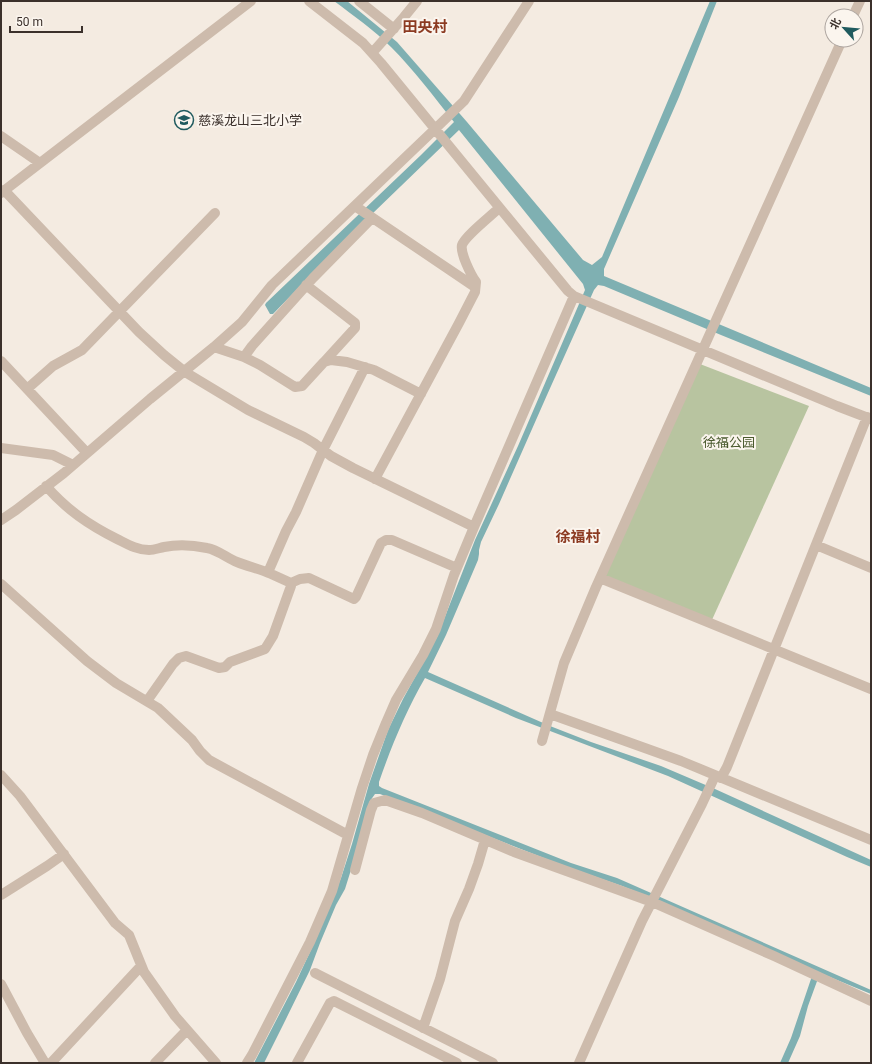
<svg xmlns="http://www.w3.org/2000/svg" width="872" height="1064" viewBox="0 0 872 1064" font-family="Roboto,'Noto Sans SC',sans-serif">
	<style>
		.green { fill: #b8c4a0 }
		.water { fill: #7fb0b2 }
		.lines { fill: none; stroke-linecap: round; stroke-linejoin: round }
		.minor { stroke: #cdbbac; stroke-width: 10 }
		.labels { text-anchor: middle; stroke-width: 4; stroke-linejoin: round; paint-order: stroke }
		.poi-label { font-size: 13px; fill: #3b302b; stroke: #fbf5ee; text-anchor: start }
		.park-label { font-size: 13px; fill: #4a5a2e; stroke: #fbf5ee }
		.quarter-label { font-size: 15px; font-weight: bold; fill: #8c3b22; stroke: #fbf5ee }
	</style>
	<rect width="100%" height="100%" fill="#f4ebe1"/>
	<path class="green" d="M700,364L809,406L711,622L604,577Z"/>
	<path class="water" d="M334,1H347L397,42L467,122L583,260L592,265L602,257L710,1H717L679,97L604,269V276L871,388V396L721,335L604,286L598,285L594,290L547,395L499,504L481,542L479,550V554L478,560L446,635L428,672L550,726L591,742L661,766L715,789L871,860V867L847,857L668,776L516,718L425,678C406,711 391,747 379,782V786L382,788L571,863L617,878L871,990V994L820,973L808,1006L800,1036L788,1063H780L791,1038L812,976L669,905L622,886L564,866L380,794H375L370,801L355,857L345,889L336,905L320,943L310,970L284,1023L264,1063H254L296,982L316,939L341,878L352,844L369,784L388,730L403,699L437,637L475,540L518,446L585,290L583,284L459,130L343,242L273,314H270L265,305L266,303L421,155L454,122C434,97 414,70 391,47C374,30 354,16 334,1Z"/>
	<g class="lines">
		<path class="minor" d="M309,1L363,43L381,63L568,291L574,296L837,406L871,419
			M359,1L394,29
			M853,16L860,1
			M372,53L404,17L417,1
			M1,136L40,163
			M4,190L139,332L164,355L185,372L248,410L304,437L314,443L331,456L353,468L474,527
			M1,193L251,1
			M355,206L475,287
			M306,285L355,323V328L324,362
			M214,347L244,357L260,365L295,387L302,386L324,362L331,360L347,362L374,370L421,394
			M244,357L252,346L313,278L372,218
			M1,361L87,453
			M27,389L53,366L82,350L215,213
			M1,448L53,455L73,465
			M375,479L459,323L475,292L476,282C471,275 460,253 462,245C465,236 492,215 499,208
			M46,486C67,510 89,525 117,539C127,544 137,550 149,550C154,550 159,548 164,547C178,544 193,545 207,548C218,550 227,558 237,562C247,566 259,569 269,573
			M1,520L16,510L64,473L150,399L214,347L242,322L272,285L435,129L464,101L529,1
			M816,545L871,568
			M600,578L871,689
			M291,583L300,579L309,578L354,599L356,597L381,543L386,540H392L457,568
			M1,584L87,661L116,683L158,708L192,740L200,751L209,760L348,835
			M147,701L173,664L179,658L186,656L219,668L225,667L230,662L265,649L273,636L291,586V583L269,573V570L286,531L296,512L323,450L365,367
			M550,714L681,761L871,840
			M542,741L564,663L596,587L842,40
			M1,775L20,796L115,923L129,935L144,972L175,1016L216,1063
			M721,778L727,767L867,417
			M355,870L371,810L374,803L385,800L422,813L514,852L652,902L774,956L871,1001
			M1,895L47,866L64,854
			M315,973L493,1063
			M1,984L27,1033L45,1063
			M423,1028L440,979L455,921L469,889L478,864L485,840
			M51,1063L141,966
			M155,1063L187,1030
			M247,1063L252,1055L310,942L332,891L362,788L373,755L386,723L396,700L423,655L436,629L454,575L474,527L574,296
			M297,1063L330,1003L334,1001L457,1063
			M579,1063L642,921L702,804L715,776"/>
	</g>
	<defs>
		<g id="school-ring" transform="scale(1)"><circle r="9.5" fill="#fbf5ee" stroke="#1f5a5e" stroke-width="1.5"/><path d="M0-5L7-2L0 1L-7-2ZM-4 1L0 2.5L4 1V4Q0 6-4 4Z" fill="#1f5a5e"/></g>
	</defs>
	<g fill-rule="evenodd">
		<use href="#school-ring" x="184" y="120"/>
	</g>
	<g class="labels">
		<g class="poi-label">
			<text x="198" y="125">慈溪龙山三北小学</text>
		</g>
		<g class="park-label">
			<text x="729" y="447">徐福公园</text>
		</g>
		<g class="quarter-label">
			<text x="425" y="32">田央村</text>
			<text x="578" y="542">徐福村</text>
		</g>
	</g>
	<rect width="872" height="1064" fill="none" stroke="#3b302b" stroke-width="4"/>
	<g transform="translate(844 28) rotate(297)"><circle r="19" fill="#fbf5ee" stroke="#aea6a0"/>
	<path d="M0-3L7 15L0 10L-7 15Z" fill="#1f5a5e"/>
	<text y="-6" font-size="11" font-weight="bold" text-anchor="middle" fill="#3b302b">北</text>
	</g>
	<path d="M10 26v6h72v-6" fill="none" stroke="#3b302b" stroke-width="2"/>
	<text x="16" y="26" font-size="12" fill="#3b302b" stroke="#fbf5ee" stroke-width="3" paint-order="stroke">50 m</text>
</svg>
